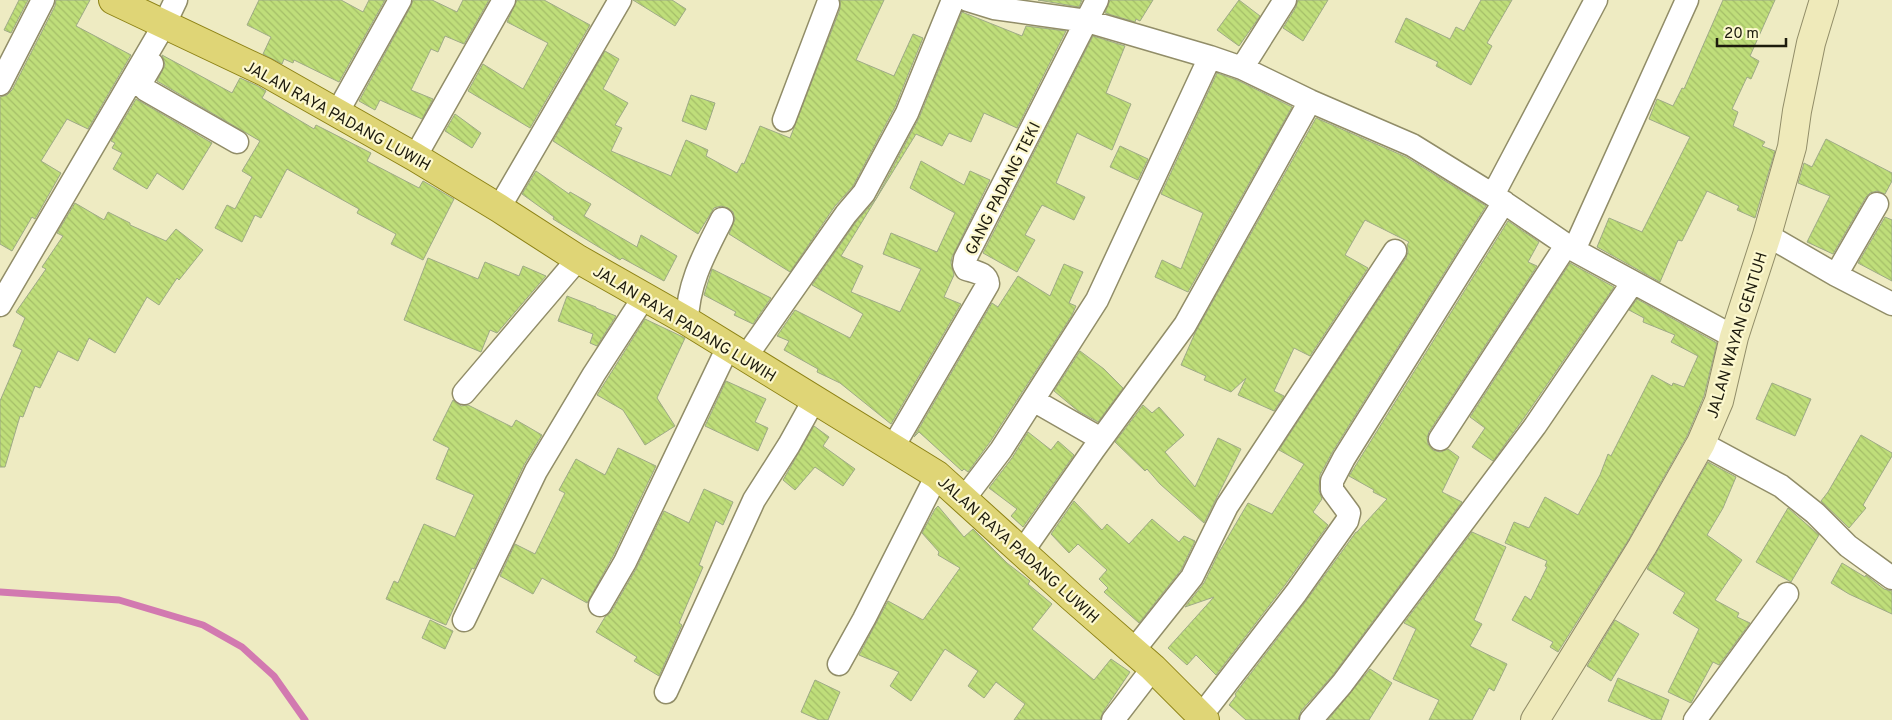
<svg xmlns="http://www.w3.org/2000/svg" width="1892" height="720" viewBox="0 0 1892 720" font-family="Overpass,sans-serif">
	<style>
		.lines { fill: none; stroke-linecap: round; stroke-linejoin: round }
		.stream { stroke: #d279b0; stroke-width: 7 }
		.building { fill: url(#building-back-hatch); stroke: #9eaa86 }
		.street-casing { stroke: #918d68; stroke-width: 25 }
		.secondary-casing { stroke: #918d68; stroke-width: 30 }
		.primary-casing { stroke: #8d8215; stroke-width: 30 }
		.street { stroke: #fff; stroke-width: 22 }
		.secondary { stroke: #efeaba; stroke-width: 28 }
		.primary { stroke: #dfd576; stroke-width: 28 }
		.labels { text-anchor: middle; stroke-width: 4.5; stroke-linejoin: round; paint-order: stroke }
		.street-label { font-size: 16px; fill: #1d1b0d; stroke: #fcf8cf }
	</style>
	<defs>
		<pattern id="building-back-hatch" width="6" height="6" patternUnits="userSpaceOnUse" patternTransform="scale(1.25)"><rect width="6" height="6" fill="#bfde7a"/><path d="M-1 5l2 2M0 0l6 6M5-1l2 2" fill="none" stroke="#a4be68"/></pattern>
	</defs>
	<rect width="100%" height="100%" fill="#eeebc2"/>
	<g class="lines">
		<path class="stream" d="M0,592L119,600L203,625L242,647L274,676L305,720"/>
	</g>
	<path class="building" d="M19,0H28L11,33L4,30Z
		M56,0H90L76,26L131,55L88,129L67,119L41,161L61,173L35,219L32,217L12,251L0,244V97L7,95L12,90L55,6Z
		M259,0H341L363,12L369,0H385L339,82L294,60L293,63L284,59L282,64L263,54L271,37L247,25Z
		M413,0H432L457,12L463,0H489L464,44L445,36L438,52L431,49L411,90L433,99L422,119L380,100L375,110L359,101L411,6Z
		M517,0H544L590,25L530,128L468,91L483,64L523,89L548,43L507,22Z
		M633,0H672L686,9L675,26Z
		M840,0H884L856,60L894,76L913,34L923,38L895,107L853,186L835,206L790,272L729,234L735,219L733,212L728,208L721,206L714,208L698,234L553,141L605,51L619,59L603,89L628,103L615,125L622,128L611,151L671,176L686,140L708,150L706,156L737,173L742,163L744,164L760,126L790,138L840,9Z
		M1038,0H1082L1079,7Z
		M1110,0H1153L1140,21L1136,19L1135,22L1105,13Z
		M1239,0L1260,16L1239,46L1217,30Z
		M1298,0H1328L1303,41L1283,28L1296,7Z
		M1481,0H1512L1487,43L1492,46L1471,85L1436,66L1438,62L1395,42L1406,18L1450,39L1456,27L1464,31Z
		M1723,0H1775L1750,56L1759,61L1751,79L1747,77L1732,109L1738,112L1733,126L1765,142L1762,146L1775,151L1755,218L1737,210L1739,206L1707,191L1682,241L1678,240L1660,282L1597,247L1609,218L1642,232L1690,137L1649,119L1657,99L1673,106L1682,88L1684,89Z
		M962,12L1022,36L1026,26L1066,31L1017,128L984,113L971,142L949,133L942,146L916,134L841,256L863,266L851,292L900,312L921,269L883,254L891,233L937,252L955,213L910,188L921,161L964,185L970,171L990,180L952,257L951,263L954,275L944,297L961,304L891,424L840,383L817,372L818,369L784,350L789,341L777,336L795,310L850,338L863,314L812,285L856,222L876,199L919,118Z
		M1093,36L1125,46L1106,93L1131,104L1112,150L1077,133L1056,183L1085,197L1074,220L1042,205L1025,235L1035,240L1017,272L983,253Z
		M162,55L232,93L240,78L258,86L266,91L262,98L314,129L316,125L371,153L367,161L419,188L423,181L454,199L423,260L391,244L396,234L357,213L359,209L287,169L261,218L255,215L242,242L215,228L227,205L235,209L252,177L242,171L260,141L157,81L165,65Z
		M1217,73L1237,80L1292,107L1188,292L1155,277L1162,260L1181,269L1203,213L1161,194Z
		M691,95L715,103L706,130L682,121Z
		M136,99L212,143L183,190L157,173L147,189L113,169L122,153L112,148L115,143L111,141Z
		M455,114L481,133L472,148L445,131Z
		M1316,118L1406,157L1486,206L1333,451L1320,475L1319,490L1322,499L1313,512L1328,525L1285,585L1216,675L1196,655L1187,665L1168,648L1214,597L1185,607L1204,583L1218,554L1248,503L1272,514L1304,464L1279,450L1406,258L1408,252L1407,245L1409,242L1365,220L1345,255L1368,268L1310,356L1294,348L1274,391L1284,396L1274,411L1238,395L1246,378L1231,392L1204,380L1206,376L1181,365L1195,333Z
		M1826,139L1892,173V181L1885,194L1877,191L1870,193L1866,197L1833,254L1807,242L1830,196L1798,183L1804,163L1812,167Z
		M1120,146L1148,159L1138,180L1110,167Z
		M536,171L569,194L570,192L591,204L584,216L637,247L641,235L677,256L664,281L622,258L620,260L579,235L553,219L554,217L522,194Z
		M75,203L104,220L108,212L130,223V225L166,241L176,229L203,250L179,280L177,278L159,305L147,297L115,353L89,338L78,361L58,351L40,388L35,386L23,417L20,416L5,467H0V401L22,350L13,346L25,318L16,312L46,269L42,267L63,236L57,233Z
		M1885,217L1892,220V281L1858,263Z
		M1508,221L1539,242L1528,262L1537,266L1429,432L1427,438L1428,444L1433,450L1440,452L1448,449L1459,457L1442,492L1462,502L1332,676L1301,711L1298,720H1246L1229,705L1236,696L1235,694L1306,601L1356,532H1357L1387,499L1373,492L1374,490L1349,476Z
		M428,258L478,279L485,262L519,276L523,266L546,276L497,333L490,330L481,352L404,320Z
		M1570,263L1614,287L1524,418L1493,461L1472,447L1485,428L1470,417Z
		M1064,264L1083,272L1069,303L1076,306L1072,315L990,442L968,472L964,469L962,471L919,432L914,437L992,303L998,307L1018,276L1050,296Z
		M712,269L771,298L753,324L734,315L736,312L704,295Z
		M567,296L596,307V308L616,316L597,346L590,343L593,334L558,321Z
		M1637,299L1717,343L1704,396L1687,436L1629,539L1558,652L1550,647L1553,642L1512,620L1525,596L1531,600L1547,567L1545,566L1547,561L1505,543L1514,522L1529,528L1545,497L1578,515L1600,475L1608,454L1611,456L1652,375L1672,386L1673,383L1684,387L1698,356L1671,342L1675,335L1643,322L1644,318L1629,310Z
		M645,319L685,338L657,398L675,426L645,445L623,410L597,395Z
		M1080,351L1104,369L1123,388L1098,422L1078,411L1054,391Z
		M726,381L766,399L755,422L768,428L758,451L705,426Z
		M1772,383L1811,399L1795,436L1756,419Z
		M453,400L461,406L468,405L512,427L516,420L542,435L524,465L474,569L472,568L446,625L386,599L394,581L398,583L424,524L455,537L474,495L436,479L449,448L433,440Z
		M1143,405L1152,413L1159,407L1184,435L1165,452L1195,487L1218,438L1241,449L1204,523L1160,484L1147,469L1145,471L1115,442Z
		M814,426L829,437L823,446L855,469L843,486L815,467L795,490L783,480Z
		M1028,432L1051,450L1058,441L1074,455L1023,527L1011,516L1017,509L989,488L1012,458Z
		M1861,435L1892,453V456L1863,505L1866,508L1849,528L1821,501L1828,492Z
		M618,448L656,466L613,556L587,603L542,578L533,594L500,576L515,544L535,554L565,493L559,490L576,459L605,475Z
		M1708,462L1736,477L1723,508L1707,535L1742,560L1715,600L1739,613L1737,617L1750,623L1719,665L1713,662L1691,703L1668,692L1699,629L1673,613L1685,593L1647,569Z
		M704,489L733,502L723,525L716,521L699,565L703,567L679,623L682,625L659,676L634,661L637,657L596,632L605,617L611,612L636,569L664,511L689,523Z
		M1074,501L1102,530L1107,524L1129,544L1152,519L1179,542L1184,536L1195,541L1181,570L1139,623L1104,592L1108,588L1099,579L1107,570L1078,544L1069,553L1051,534Z
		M938,506L964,537L973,529L1007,563L1030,581L1028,584L1052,604L1032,629L1094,680L1111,659L1130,672L1103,712L1100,720H1014L1025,704L996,682L984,698L968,686L978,671L945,649L911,701L890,686L899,672L859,655L888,601L923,620L960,568L938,555L939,552L922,533L935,509Z
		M1788,508L1819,535L1791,582L1756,562Z
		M1472,532L1506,547L1474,620L1482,624L1470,646L1507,664L1494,691L1489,688L1472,720H1429L1439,700L1393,679L1416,629L1404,623Z
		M1842,563L1865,577L1866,575L1884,589L1892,591V614L1849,594L1831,583Z
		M430,620L453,631L445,649L422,638Z
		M1615,620L1639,634L1611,681L1587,666Z
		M1370,669L1392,683L1369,720H1328Z
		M1618,678L1669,700L1661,720H1653L1608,701Z
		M815,680L840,692L828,720H819L801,712Z"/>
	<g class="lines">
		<g class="street-casing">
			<path id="street" d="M968,0L994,8L1087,21L1210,57L1242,68L1310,101L1412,145L1493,195L1574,250L1734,337
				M152,64L142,81V86L146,90L237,142
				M1242,68L1285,0
				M0,84L43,0
				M337,113L400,0
				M784,120L828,4
				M415,157L504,0
				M1493,195L1596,0
				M499,208L620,0
				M1767,235L1836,275L1892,304
				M1574,250L1687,0
				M1836,275L1877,204
				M0,305L164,25L176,0
				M687,321C688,282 705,253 722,219
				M745,358L846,214L864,193L907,113L953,0
				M464,393L578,259
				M1033,400L1101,439
				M1440,439L1567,244
				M1701,443L1781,486L1815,513L1848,546L1892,578
				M893,447L988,284C987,273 975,272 966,269L964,265L965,259L1097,0
				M963,500L1001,450L1097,300L1210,57
				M1022,552L1094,449L1185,325L1310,101
				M600,605L625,562L728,347
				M464,620L536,471L594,374L644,297
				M1133,651L1192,577L1227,506L1395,251
				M839,664L864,619L937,475
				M666,692L754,500L789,445L814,400
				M1201,716L1296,593L1347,521L1349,513L1332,490V481L1344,458L1504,202
				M1113,720L1153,668
				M1311,720L1342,684L1535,426L1633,282
				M1695,720L1787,594"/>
		</g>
		<g class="secondary-casing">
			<path id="secondary" d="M1535,720L1642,547L1701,443L1719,401L1734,337L1767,235L1792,147L1797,111L1811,43L1824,0"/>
		</g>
		<g class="primary-casing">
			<path id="primary" d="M113,0L265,72L415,157L499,208L578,259L687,321L937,475L1074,599L1153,668L1205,720"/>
		</g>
		<use href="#street" class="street"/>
		<use href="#secondary" class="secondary"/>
		<use href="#primary" class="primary"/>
	</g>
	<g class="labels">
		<g class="street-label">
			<text transform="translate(338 115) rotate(29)" y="6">JALAN RAYA PADANG LUWIH</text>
			<text transform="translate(1002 188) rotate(-63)" y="6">GANG PADANG TEKI</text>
			<text transform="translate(685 323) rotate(31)" y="6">JALAN RAYA PADANG LUWIH</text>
			<text transform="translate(1736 335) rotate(-73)" y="6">JALAN WAYAN GENTUH</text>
			<text transform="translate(1019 549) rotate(42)" y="6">JALAN RAYA PADANG LUWIH</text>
		</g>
	</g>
	<path d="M1717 38v8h69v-8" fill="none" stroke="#1d1b0d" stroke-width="2.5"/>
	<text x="1724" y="38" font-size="15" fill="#1d1b0d" stroke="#fcf8cf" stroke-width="4" paint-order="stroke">20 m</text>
</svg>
